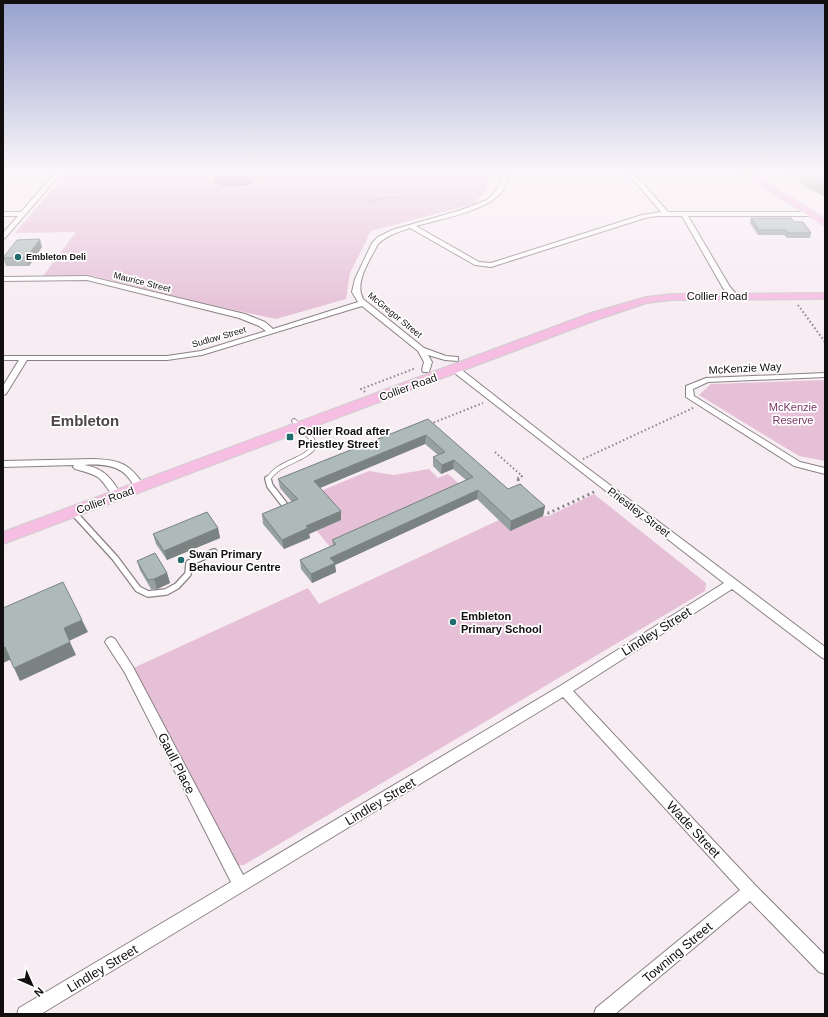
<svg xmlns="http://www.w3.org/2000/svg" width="828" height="1017" viewBox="0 0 828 1017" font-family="Helvetica,sans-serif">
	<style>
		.green { fill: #e5c0d6 }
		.water { fill: #be85a8; stroke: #8a617a }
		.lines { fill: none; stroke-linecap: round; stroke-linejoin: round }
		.service-far1-casing { stroke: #8a8186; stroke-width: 5.5 }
		.service-casing { stroke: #8a8186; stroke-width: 8 }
		.minor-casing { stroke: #8a8186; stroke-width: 2 }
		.primary-casing { stroke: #d0cfcf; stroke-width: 2 }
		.path-far2 { stroke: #8b8488; stroke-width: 1.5; stroke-dasharray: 1.5 2; stroke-linecap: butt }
		.path-far1 { stroke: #8b8488; stroke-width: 2; stroke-dasharray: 1.5 2.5; stroke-linecap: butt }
		.path { stroke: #8b8488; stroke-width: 3; stroke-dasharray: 2 3.5; stroke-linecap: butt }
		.service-far1 { stroke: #fff; stroke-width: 4 }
		.service { stroke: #fff; stroke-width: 5.5 }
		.minor { fill: #fff; fill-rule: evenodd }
		.primary { fill: #f5bee2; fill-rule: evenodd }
		.wall { fill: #96a0a0 }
		.shaded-wall { fill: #7a8282 }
		.building { fill: #aebaba; stroke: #7a8282 }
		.poi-dot { fill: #206c6d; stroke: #fff; stroke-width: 1.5 }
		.labels { text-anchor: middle; stroke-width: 3.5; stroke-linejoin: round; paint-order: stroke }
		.far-poi-label { font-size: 9px; font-weight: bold; fill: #120e10; stroke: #fff; text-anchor: start }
		.far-street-label { font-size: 9px; fill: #120e10; stroke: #fff }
		.street-label { font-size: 11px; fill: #120e10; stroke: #fff }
		.park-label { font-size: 11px; fill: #7a3564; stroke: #fff }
		.poi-label { font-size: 11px; font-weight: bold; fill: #120e10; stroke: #fff; text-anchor: start }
		.near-street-label { font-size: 13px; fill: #120e10; stroke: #fff }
		.district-label { font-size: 15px; font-weight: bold; fill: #4d4449; stroke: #fff }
	</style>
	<rect width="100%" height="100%" fill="#f7ecf2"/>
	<path class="green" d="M68,171H493L486,191L473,204L371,231L350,273L346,299L276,319L180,298L94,276H43L76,232L15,233Z
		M825,380V461L799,456L699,395L711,384Z
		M429,469L438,478L448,474L464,488L330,547L317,531L341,520L318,492L369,471L394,475Z
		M594,494L706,583L705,591L244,865L231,866L129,670L308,588L319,604L499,520L510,531L543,516H549Z"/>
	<path class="water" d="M223,176L256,177L258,179C247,187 226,188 214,182L215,178Z"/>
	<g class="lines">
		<g class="service-far1-casing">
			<path id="service-far1" d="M268,480C277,462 303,462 315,446L312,439L294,421"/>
		</g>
		<g class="service-casing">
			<path id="service" d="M268,479L270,486L284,504
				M73,512L115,558L138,589L148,594L166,592L177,586L188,574L189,563L214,552"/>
		</g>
		<g class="minor-casing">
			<path id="minor" d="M57,171H63L5,238L3,239V233L18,216H3V212H21Z
				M504,171H510C507,178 505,189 500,194C484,211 439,220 416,226L479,262L491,263L642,215L661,212L626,171H632L668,212H809L812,214L809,216H688L730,287L738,296L734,298H731L723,288L682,216H657L645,218L491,267L475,265L410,228C399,232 387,235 378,244C370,260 354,282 363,299L424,348L446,356L458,357V361L445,360L428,355L432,362L429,372H423L422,370L424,362L418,351L362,306L202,355L167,360H27L6,394L3,395V386L19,360H3V356H167L201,351L266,331L259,326L239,318L87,280L3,281V277L87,276L245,314L265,322L273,329L358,302L352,292L355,279L372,243L378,237L392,230L461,210L487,200L496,191Z
				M452,367H458L578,461L825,647V659L821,657L732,589L573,691L756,886L825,955V974L819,972L750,901L615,1014H594L596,1008L740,890L563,697L41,1014H17L19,1008L231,882L125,673L105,642L107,639L111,637L115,639L133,667L243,875L560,686L724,583L452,371Z
				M825,373V377L708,382L693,389L694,396L800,462L825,468V474L794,466L686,397V386L706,378Z
				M94,459C121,460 130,464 145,487L143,489H137C133,485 131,480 127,476C117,464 98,464 84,465C104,468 112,479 122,496L117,499L114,498C99,475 100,476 75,469L73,467L74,465L3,467V461Z"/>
		</g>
		<g class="primary-casing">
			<path id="primary" d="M737,171H747L825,219V226Z
				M825,293V299L672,300L647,303L599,319L3,544V532L591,313L646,297L672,294Z"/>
		</g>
		<path class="path-far2" d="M369,202L388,197L399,198"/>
		<path class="path-far1" d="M798,305L825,342
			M365,392L361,389L416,368
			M430,424L483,403
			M495,452L522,476L518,478L519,480
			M583,459L693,408"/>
		<path class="path" d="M518,479L521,488
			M542,512L549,513L594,492"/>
		<use href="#service-far1" class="service-far1"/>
		<use href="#service" class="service"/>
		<use href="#minor" class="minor"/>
		<use href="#primary" class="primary"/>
	</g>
	<path class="wall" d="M786,171H825V197L805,186L796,177H791Z
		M751,218L794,222L811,233L810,238H787L784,235H758L750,223Z
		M42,247L29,266H6L3,258Z
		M428,419L508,489L545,506L543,516L510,531L477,499L335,565L336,572L312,583L301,569L300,560L333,545L332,540L466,480L453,469L441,474L433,466V457L438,455L425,444L320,488L341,520L309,534L310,538L284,549L263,524L262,514L292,502L280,488L278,479Z
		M218,528L220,538L167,560L156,544L153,534Z
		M137,561L167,573L170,583L157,589H151L140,570Z"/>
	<path class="shaded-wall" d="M40,239L42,247L29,266L27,257Z
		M426,435L425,444L315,490L314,481Z
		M454,460L453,469L441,474L442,465Z
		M478,490L477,499L335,565L336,572L312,583L311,574L330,558Z
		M545,506L543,516L510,531L511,521Z
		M341,511V520L309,534L310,538L284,549L282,540L306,526Z
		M218,528L220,538L167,560L164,551Z
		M167,573L170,583L157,589L154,579Z
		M82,620L88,632L69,641L64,628Z
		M70,642L76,655L20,681L14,668Z
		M3,647H5L12,659L3,663Z"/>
	<path class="building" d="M802,171H825V186L808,176Z
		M751,218H791L794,222H803L811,233H788L786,230H759Z
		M40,239L27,257L3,258L17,240Z
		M428,419L508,489L520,484L545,506L511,521L478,490L330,558L335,563L311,574L300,560L336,544L332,540L473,477L454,460L442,465L433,457L445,452L426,435L314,481L341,511L306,526L308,528L282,540L262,514L298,499L278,479Z
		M207,512L218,528L164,551L153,534Z
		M155,553L167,573L154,579L148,580L137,561Z
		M63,582L82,620L64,628L70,642L14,668L5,647H3V608Z"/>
	<linearGradient id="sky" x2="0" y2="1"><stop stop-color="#97a1ce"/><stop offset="0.55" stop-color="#fbf6f9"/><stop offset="1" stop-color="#fbf6f9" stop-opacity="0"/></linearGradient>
	<rect width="828" height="313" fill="url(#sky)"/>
	<g class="poi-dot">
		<circle cx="18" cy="257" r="4"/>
		<rect x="286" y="433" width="8" height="8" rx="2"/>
		<circle cx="181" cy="560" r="4"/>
		<circle cx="453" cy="622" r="4"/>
	</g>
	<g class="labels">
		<g class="far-poi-label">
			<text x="26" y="260">Embleton Deli</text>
		</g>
		<g class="far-street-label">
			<text transform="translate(142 282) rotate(14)" y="3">Maurice Street</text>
			<text transform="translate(395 315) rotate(39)" y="3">McGregor Street</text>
			<text transform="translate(219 337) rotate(-16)" y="3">Sudlow Street</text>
		</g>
		<g class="street-label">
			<text x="717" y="300">Collier Road</text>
			<text transform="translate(745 368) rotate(-3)" y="4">McKenzie Way</text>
			<text transform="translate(408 387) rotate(-20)" y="4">Collier Road</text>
			<text transform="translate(105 500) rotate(-20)" y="4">Collier Road</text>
			<text transform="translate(639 512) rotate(37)" y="4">Priestley Street</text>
		</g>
		<g class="park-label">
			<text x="793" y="411">McKenzie<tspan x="793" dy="13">Reserve</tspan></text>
		</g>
		<g class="poi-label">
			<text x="298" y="435">Collier Road after<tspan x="298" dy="13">Priestley Street</tspan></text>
			<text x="189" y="558">Swan Primary<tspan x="189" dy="13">Behaviour Centre</tspan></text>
			<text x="461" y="620">Embleton<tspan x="461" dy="13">Primary School</tspan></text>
		</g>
		<g class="near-street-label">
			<text transform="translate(656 631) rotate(-32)" y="5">Lindley Street</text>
			<text transform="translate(177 763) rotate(63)" y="5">Gaull Place</text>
			<text transform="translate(380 801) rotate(-31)" y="5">Lindley Street</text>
			<text transform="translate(694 829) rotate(47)" y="5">Wade Street</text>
			<text transform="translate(677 952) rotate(-40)" y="5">Towning Street</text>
			<text transform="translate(102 968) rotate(-31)" y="5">Lindley Street</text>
		</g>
		<g class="district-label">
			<text x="85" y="426">Embleton</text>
		</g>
	</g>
	<rect width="828" height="1017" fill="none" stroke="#120e10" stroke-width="8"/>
	<g transform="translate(32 985) rotate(135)" stroke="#ffffff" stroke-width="3" paint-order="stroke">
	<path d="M0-3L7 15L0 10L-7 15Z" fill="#120e10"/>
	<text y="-6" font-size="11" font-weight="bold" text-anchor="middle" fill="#120e10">N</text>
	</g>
</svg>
